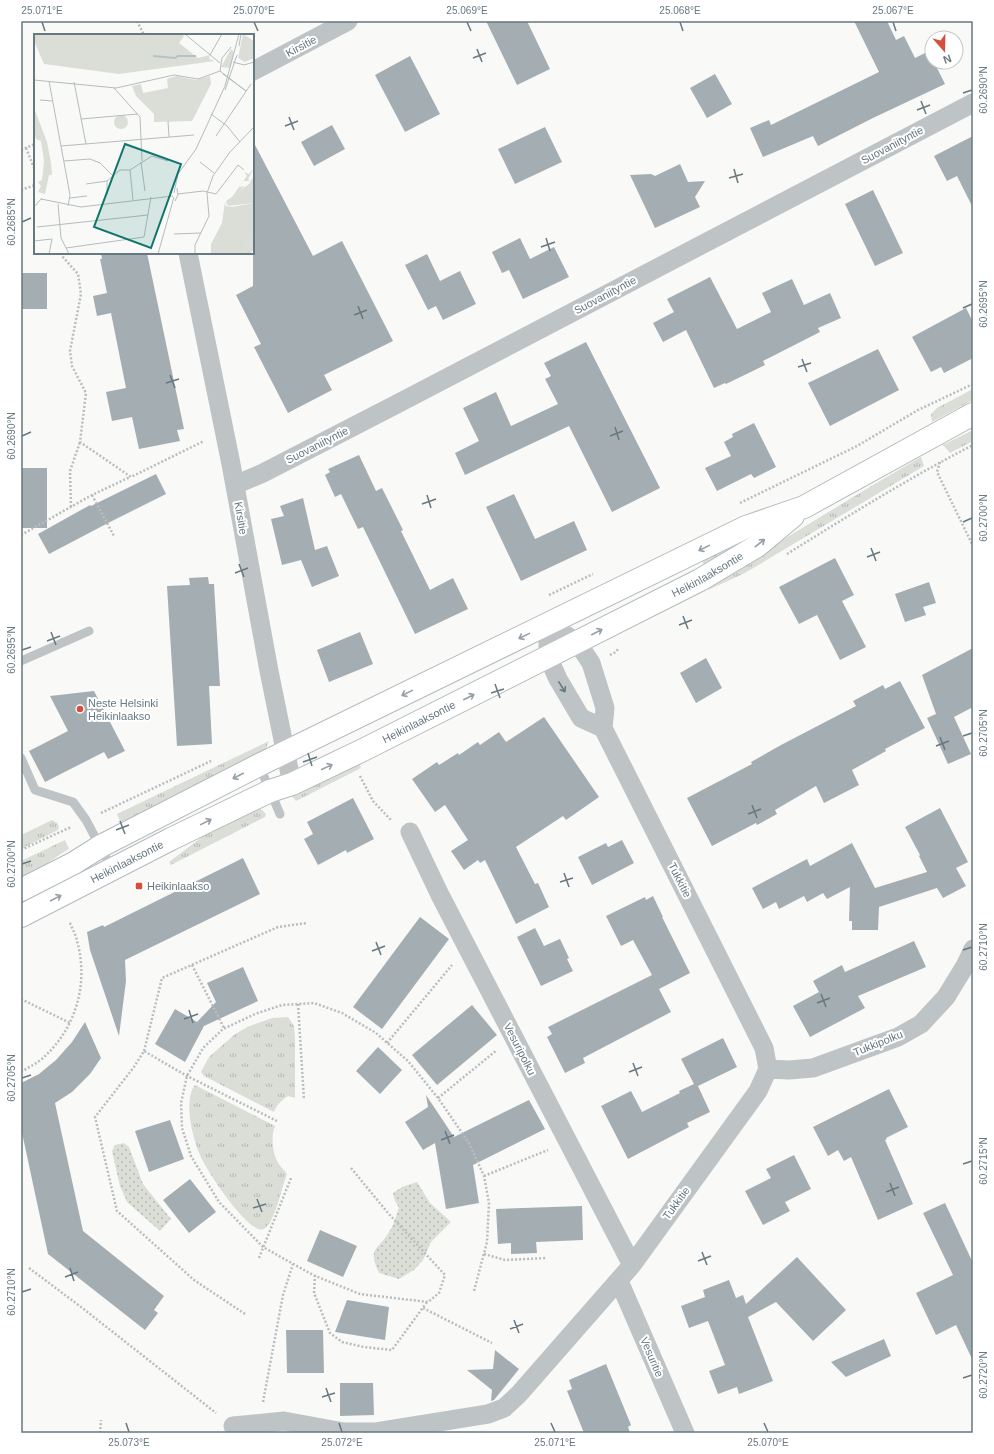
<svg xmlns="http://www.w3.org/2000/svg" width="994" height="1454" viewBox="0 0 994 1454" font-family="Arial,sans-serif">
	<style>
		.grass { fill: url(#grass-tufts) }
		.park { fill: url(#park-dots) }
		.building { fill: #a4aeb2 }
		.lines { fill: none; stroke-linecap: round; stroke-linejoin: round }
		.secondary-casing { stroke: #b3babd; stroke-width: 24 }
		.path { stroke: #b9bdbf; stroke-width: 2.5; stroke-dasharray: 2 2; stroke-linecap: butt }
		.lane { stroke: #bec4c6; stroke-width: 9 }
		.street { stroke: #bec4c6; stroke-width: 19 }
		.secondary { stroke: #fff; stroke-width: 22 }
		.oneway { stroke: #94a0a6 }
		.oneway2 { stroke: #667880 }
		.ticks { fill: none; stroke: #667880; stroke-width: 1.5 }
		.poi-dot { fill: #d54f3c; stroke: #fff; stroke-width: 1.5 }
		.labels { text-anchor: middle; stroke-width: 4; stroke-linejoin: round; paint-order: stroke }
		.street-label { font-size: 11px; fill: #667880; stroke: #fff }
		.poi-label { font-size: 11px; fill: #667880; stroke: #fff; text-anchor: start }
		.inset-river { fill: none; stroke: #b6c3c6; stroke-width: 2 }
		.inset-road { fill: none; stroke: #b5bdc0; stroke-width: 1 }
		.view { fill: #0f766e; fill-opacity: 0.15; stroke: #0f766e; stroke-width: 2 }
		.inset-edge { fill: none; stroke: #667880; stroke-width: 2 }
		.neatline { fill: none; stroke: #667880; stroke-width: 1.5 }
		.ticks-label { font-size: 10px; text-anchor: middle; fill: #667880 }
	</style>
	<defs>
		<pattern id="grass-tufts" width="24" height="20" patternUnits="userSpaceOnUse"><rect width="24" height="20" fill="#daded7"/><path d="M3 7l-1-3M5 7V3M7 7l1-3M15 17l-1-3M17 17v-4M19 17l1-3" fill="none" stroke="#b5b9b4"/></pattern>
		<pattern id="park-dots" width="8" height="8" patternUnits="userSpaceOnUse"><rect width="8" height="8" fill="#daded7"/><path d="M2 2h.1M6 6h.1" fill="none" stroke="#b5b9b4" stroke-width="1.8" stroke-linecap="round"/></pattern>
	</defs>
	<rect width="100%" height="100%" fill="#f9f9f7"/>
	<path class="grass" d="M973,389V400L932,422L931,414L937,408Z
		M973,430V441L950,453L943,445Z
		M921,457L924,466L745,573L708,590L706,585C778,544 848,499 921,457Z
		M752,532L755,537L706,568L701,559Z
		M269,741L266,748L260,755L121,824L117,814Z
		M357,759L361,768L296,801L290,794Z
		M259,807L266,814L265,817L171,865L169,862L206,834Z
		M52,820L57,823L59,827L58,830L21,849V835Z
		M65,840L69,849C52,859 38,871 21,881V861Z
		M288,1017L294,1026L295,1039V1098L288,1096C281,1101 277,1104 274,1112L204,1076L201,1072L209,1057L234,1035L247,1027L272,1018Z
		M195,1085L275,1126C271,1135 272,1151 277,1161C279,1165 284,1170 287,1174C282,1186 275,1223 264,1229C250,1236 209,1174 203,1161C194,1145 182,1101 195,1085Z"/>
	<path class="park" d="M124,1143L129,1147L143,1184L171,1219L160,1231L127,1202L120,1186L112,1151L115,1145Z
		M417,1182L430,1203L451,1222L431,1242L423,1260L414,1270L399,1279L379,1273C367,1247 378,1251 389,1232C394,1225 396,1216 399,1208L395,1201L393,1193L402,1187Z"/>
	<path class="building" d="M486,21H527L550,69L517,85Z
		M854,21H887L896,40L904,36L915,58L929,51L932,58V62H934L945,84L873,118L818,146L813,136L763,157L750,128L769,120L771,125L879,72Z
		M410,56L440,114L405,132L375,75Z
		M715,74L732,104L707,118L690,88Z
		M332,125L345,149L314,166L301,142Z
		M545,127L562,162L515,184L498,149Z
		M973,136V208L957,176L947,181L934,156Z
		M253,141L313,256L342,241L393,341L324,375L332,390L288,413L254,347L261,344L236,295L253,286Z
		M680,164L688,182L705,181L695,197L700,207L655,228L630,175L651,174L655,176Z
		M873,190L903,253L875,266L845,204Z
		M520,238L530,259L554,247L569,277L523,299L509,270L502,273L492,252Z
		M101,253H147L184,429L177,430L180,441L139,449L132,417L112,421L106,392L126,388L111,313L97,316L93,296L107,293L100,259H102Z
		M427,254L440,281L460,271L476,304L443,320L436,306L428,310L405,265Z
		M21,273H47V309H21Z
		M710,277L737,329L771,312L762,293L792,279L804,305L830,293L841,318L818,328L820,332L763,361L765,365L726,384L725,383L714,388L686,330L663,342L653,323L674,312L667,299Z
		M966,308L973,322V358L944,373L941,367L931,372L912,337Z
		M586,342L660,488L612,512L569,426L465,475L455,453L479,441L463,408L496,392L511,426L558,404L545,379L551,376L544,363Z
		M878,349L899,390L830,426L808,383Z
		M754,423L776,467L754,478L751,474L717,491L705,468L731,456L724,442L733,437L732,434Z
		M359,455L376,491L382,488L403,530L401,531L430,590L453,578L468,609L415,634L363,527L358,529L341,494L335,497L325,475L330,472L328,469Z
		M21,468H47V528H21Z
		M156,474L166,494L110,522L49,554L38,534L90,505L91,506Z
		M514,494L535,539L574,521L587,550L521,581L486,507Z
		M303,498L315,550L327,546L339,576L312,587L301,560L282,565L271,519L284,516L280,506Z
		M835,558L854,595L842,601L866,647L840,660L817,615L799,624L779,587Z
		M208,577L209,584H214L220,686H209L212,744L177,746L167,586L190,585L189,578Z
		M929,582L936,603L923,607L926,615L905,622L895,594Z
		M360,632L373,664L329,682L317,650Z
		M973,648V707L954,717L971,754L948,764L927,718L936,714L922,675Z
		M706,658L722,688L696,703L680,673Z
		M900,681L925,728L885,749L886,751L852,770L859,785L824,803L816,786L775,810L777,814L757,825L756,823L712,846L687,798L752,764L751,762L781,745L856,706L853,701L883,685L885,689Z
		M94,691L125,751L108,759L104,752L45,782L29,751L68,731L50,696Z
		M544,717L599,797L566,820L563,816L516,847L535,884L538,883L549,907L516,924L485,860L480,863L478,860L464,870L451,851L468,840L445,805L435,812L412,779L437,762L439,765L458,753L459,755L478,742L480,745L499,732L506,742Z
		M353,798L374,839L347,853L346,850L318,865L304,839L313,834L307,822Z
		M940,808L968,862L956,868L966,886L943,898L937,888L879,907L878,930H852V921H849L850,887L827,899L823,893L807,902L804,896L779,909L776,902L763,909L752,888L807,859L810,866L852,843L875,888L927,872L919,856L920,855L905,827Z
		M622,840L634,863L592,885L578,857L606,843L608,847Z
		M243,858L260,894L125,960L126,981L119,1036L90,950L87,932L103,925L104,927Z
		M653,896L663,917H662L690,973L659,989L671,1012L583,1058L585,1063L565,1073L547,1037L552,1034L548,1027L652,975L633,940L621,946L606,916L645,897L646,900Z
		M420,917L449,939L382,1029L353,1007Z
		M535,928L544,946L560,939L569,958L567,959L573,971L541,986L517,937Z
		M914,941L926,967L858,996L865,1008L810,1037L793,1006L819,992L813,981L842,965L845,972Z
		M243,967L258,1001L204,1026L185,1062L155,1044L175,1009L197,1022L216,1002L207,983Z
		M472,1005L497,1035L437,1085L412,1055Z
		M85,1022L101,1058L90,1074L72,1092L55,1103L83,1231L164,1296L154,1310L158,1313L145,1330L48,1254L21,1128V1083L39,1074L56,1060L72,1042Z
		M723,1038L737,1067L698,1086L710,1112L687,1123L689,1127L628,1159L601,1106L631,1091L642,1112L680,1093L679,1091L694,1084L681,1059Z
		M378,1047L402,1070L380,1094L356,1071Z
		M889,1089L908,1127L886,1138L887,1139L885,1140L913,1204L878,1220L851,1157L844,1161L838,1150L828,1156L813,1127Z
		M426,1095L454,1137L529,1100L545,1129L473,1165L479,1203L446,1209L435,1143L423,1150L405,1122L428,1107Z
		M170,1120L184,1159L149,1172L135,1131Z
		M794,1155L811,1189L785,1202L790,1211L763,1225L745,1191L771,1178L766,1169Z
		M190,1179L216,1212L189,1233L163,1200Z
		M945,1203L973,1263V1361L956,1325L936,1335L916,1293L953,1275L923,1213Z
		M582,1206L583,1240L536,1242L537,1253L511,1254V1243L498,1244L496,1209Z
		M320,1230L357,1246L343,1277L307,1261Z
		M797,1257L846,1310L813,1341L776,1302L748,1317L773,1381L739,1394L737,1387L718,1394L709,1371L725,1365L708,1321L689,1328L681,1306L705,1297L703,1290L729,1280L736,1298L743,1295L746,1304Z
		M347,1300L389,1307L385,1340L335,1332Z
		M286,1330H323L324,1373H287Z
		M884,1339L891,1356L846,1377L831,1362Z
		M495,1350L519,1369L494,1400L491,1401L492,1390L467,1370L493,1369Z
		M606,1364L631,1425L628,1427L630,1433H584L567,1391L572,1389L569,1380Z
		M340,1383H373L374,1415L340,1416Z"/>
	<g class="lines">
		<g class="secondary-casing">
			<g id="secondary">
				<path d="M21,890L74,863L101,846L259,765L746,527L804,507L973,414"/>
				<path id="s1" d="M21,916L171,839L270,791L292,784L363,750L700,580L757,546L793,516"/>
			</g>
		</g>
		<path class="path" d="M137,21L144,35
			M26,148L35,170
			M21,150L35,144
			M21,190L35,185
			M61,253L62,256L78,274L81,294L70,351L72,366L86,393L80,442L131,477L204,441
			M940,462L937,472L973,546
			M92,495L114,536
			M740,503L857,446L918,410L973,384
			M71,507L70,471L80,442
			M21,535L92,495L130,477
			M787,554C848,516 909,478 973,445
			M549,595L593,574
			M610,655L616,652L618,649
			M360,776L373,801L391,820
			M101,813L211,761
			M21,850L71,827
			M192,965L224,1028
			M21,999L70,1023
			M298,1004L304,1100
			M387,1043L452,965
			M144,1051L162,978L278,927L307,923
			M21,1072C29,1067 38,1063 44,1057C76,1028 89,983 77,941C76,935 72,928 69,921
			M438,1098L497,1050
			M351,1168L388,1213L445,1275L439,1293L428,1302L360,1294L313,1275L263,1247L219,1202L191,1156L182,1128L181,1103L187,1076L203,1048L223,1029L255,1014L282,1005L314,1003L342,1013L376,1033L408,1061L438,1098L469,1143L484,1176L489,1203L487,1242L474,1291
			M484,1176L548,1150
			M484,1254L505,1260L547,1258
			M259,1258L291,1178
			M29,1268L81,1307L216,1413
			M315,1275L314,1293L330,1333L342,1342L364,1347L392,1350L427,1302
			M423,1308L492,1343
			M245,1314L194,1280L117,1211L95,1117L134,1067L144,1051L187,1076L277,1121
			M263,1402L283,1295L293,1264
			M100,1433L101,1420"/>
		<path class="lane" d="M21,661L89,631
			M21,758L35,790L73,802L86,820L112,869
			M259,765L280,814"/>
		<path class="street" d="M253,71L348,21
			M188,253L231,464L269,671L292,784
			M235,485L263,473L395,405L973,103
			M548,624V657L558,679L581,718L603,728
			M410,832L440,895L632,1265
			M768,1069L789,1070L813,1068L898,1037L921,1024L946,997L965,966L973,949
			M619,1281L685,1433
			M233,1426L284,1421L344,1432H376L488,1414L504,1408L519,1394L632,1265L758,1091L768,1069L764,1048L603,728L605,708L591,663L577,642L548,624"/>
		<use href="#secondary" class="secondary"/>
	</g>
	<defs><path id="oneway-shaft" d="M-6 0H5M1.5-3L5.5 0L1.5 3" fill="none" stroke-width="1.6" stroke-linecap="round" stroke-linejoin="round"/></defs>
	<g class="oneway">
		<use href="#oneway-shaft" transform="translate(760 543) rotate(-38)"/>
		<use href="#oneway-shaft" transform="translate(704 548) rotate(154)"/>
		<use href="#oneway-shaft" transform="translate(597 632) rotate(-27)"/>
		<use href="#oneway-shaft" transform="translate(524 636) rotate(154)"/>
		<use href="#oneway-shaft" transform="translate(407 693) rotate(154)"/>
		<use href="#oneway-shaft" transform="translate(469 697) rotate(-27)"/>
		<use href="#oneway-shaft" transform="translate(327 767) rotate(-25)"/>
		<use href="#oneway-shaft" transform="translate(238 776) rotate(153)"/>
		<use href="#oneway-shaft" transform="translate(206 822) rotate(-26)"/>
		<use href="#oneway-shaft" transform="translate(56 898) rotate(-28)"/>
	</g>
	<use class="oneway2" href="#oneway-shaft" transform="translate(562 687) rotate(58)"/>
	<path class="ticks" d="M42,22L45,31M254,22L258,31M467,22L471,31M680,22L683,31M893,22L896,31M477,49L482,62M473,58L486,53M963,93L972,90M921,101L926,114M917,110L930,105M289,117L294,130M285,126L298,121M734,169L738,183M729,178L743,174M22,222L31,218M546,238L550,251M541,247L555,242M358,306L363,319M963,308L972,304M354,315L367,310M802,359L807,372M798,367L811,363M170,375L175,388M166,383L179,379M615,427L619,440M22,436L31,432M610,436L623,431M427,495L431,508M422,504L436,499M963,522L972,518M871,548L876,561M867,557L880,552M239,564L244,577M235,573L248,568M683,616L688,629M679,625L692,620M51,632L56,645M47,641L60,636M22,650L31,647M495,684L500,698M491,693L504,689M963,736L972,733M940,737L945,750M936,746L949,741M308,753L312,766M303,762L317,757M752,805L757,818M748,814L761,809M120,821L125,834M116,830L129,825M22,864L31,861M564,873L569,887M560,882L573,878M376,942L381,955M963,950L972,947M372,951L385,946M821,994L826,1007M817,1003L830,998M189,1010L193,1023M184,1019L198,1014M633,1063L638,1076M629,1072L642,1067M22,1078L31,1075M445,1131L450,1144M441,1140L454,1135M963,1164L972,1161M890,1183L895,1196M886,1192L899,1187M257,1199L262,1212M253,1208L266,1204M702,1252L707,1265M698,1261L711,1256M70,1268L74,1281M65,1277L78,1272M22,1292L31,1289M514,1320L519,1333M510,1329L523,1324M963,1378L972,1375M326,1388L331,1402M322,1397L335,1393M126,1423L129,1432M339,1423L342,1432M551,1423L555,1432M764,1423L768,1432"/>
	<g class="poi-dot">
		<circle cx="80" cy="709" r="4"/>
		<rect x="135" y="882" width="8" height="8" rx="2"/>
	</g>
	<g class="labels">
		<g class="street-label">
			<text transform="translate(301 46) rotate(-28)" y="4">Kirsitie</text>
			<text transform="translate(892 145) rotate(-28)" y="4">Suovaniityntie</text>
			<text transform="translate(605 295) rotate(-28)" y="4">Suovaniityntie</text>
			<text transform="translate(317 445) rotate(-27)" y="4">Suovaniityntie</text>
			<text transform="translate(241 518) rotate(80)" y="4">Kirsitie</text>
			<text dy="4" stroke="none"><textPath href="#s1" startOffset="767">Heikinlaaksontie</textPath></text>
			<text dy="4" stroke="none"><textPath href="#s1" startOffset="443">Heikinlaaksontie</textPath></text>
			<text dy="4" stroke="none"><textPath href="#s1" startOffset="119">Heikinlaaksontie</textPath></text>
			<text transform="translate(680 880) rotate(63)" y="4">Tukkitie</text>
			<text transform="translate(878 1043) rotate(-22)" y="4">Tukkipolku</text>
			<text transform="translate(520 1049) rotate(63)" y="4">Vesuripolku</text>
			<text transform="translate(676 1203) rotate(-54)" y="4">Tukkitie</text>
			<text transform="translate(652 1357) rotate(67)" y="4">Vesuritie</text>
		</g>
		<g class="poi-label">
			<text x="88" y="707">Neste Helsinki<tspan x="88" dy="13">Heikinlaakso</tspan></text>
			<text x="147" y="890">Heikinlaakso</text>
		</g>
	</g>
	<g transform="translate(34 34)">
		<rect width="220" height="220" fill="#f9f9f7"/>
		<path d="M209,0L220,7V24L211,28L204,24ZM220,202V215L216,220H206Z" fill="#daded7"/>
		<path d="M197,15L200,18L196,34L187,33ZM80 88a7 7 0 1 1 14 0a7 7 0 1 1-14 0ZM220,134L214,145L216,147H209L205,153L211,152L203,159L215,150L220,142V169L194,172L192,167L198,163L213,142L210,138L215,140ZM191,168L192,172L198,173L220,169V202L206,220H177V210L188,189Z" fill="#daded7"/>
		<path d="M0,0H147L150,2L145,9L164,24L176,21L175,25L181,27L85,40L10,30L0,7ZM142,42L162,46L176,42L177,50L158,87L120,88V80L102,62L98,52L107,50L109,59L134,54L133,45ZM0,74L13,108L17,129L18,141H15L11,160L4,158L7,152L4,148L8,146L10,127L7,107L2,105L0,99Z" fill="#daded7"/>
		<path class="inset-river" d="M119,22L141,24L144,22H162"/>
		<path class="inset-road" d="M151,0L186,29M205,12L207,0M176,21L188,0M199,28L210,31L220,28M186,37L188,24L197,13M189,40L212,57M0,46L82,54L140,41L164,45L186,37L212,57M15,47L36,161L34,172M40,48L52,110M80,54L106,83L108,127M191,56L203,21M6,66L18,67M177,80L193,92L206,108M47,85L104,80M134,87L135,103M182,102L217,50M27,112L160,101M30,127L56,125L66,129L79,142M107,128L111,157M166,128L180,139M52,150L73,147L86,136H96M140,159L144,140L162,115L191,52L205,0M144,160L169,157L182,160L204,131L210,136M73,161V147M36,164L53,162M7,165L47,173L139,162M99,166L96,136L118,122L134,127M141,167L144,161L143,154M24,170L27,204L35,220M0,173L8,164M3,193L114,181M140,200L167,199M0,207L18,205L15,220M32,214L110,203L117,163M124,220L140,163M161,220V211L175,182L173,159L179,142L196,118L220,93"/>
		<path class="view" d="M91,110L147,130L117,214L60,193Z"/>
		<rect width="220" height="220" class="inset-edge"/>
	</g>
	<rect width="994" height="1454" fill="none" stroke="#ffffff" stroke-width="44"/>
	<g transform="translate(944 50) rotate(160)"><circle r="19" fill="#ffffff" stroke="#c2c9cc"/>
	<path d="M0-3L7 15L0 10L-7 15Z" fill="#d54f3c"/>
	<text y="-6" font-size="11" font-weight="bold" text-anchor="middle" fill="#667880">N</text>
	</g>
	<rect x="22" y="22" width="950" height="1410" class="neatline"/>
	<g class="ticks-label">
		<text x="42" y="14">25.071°E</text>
		<text x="254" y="14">25.070°E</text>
		<text x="467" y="14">25.069°E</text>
		<text x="680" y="14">25.068°E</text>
		<text x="893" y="14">25.067°E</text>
		<text transform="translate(983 90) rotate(-90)" y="4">60.2690°N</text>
		<text transform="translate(11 222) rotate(-90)" y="4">60.2685°N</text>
		<text transform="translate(983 304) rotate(-90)" y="4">60.2695°N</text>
		<text transform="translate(11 436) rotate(-90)" y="4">60.2690°N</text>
		<text transform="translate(983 518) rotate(-90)" y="4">60.2700°N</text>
		<text transform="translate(11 650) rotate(-90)" y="4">60.2695°N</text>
		<text transform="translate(983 733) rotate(-90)" y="4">60.2705°N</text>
		<text transform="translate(11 864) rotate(-90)" y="4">60.2700°N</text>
		<text transform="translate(983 947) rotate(-90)" y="4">60.2710°N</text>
		<text transform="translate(11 1078) rotate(-90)" y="4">60.2705°N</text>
		<text transform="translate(983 1161) rotate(-90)" y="4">60.2715°N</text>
		<text transform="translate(11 1292) rotate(-90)" y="4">60.2710°N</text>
		<text transform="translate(983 1375) rotate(-90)" y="4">60.2720°N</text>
		<text x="129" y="1446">25.073°E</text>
		<text x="342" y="1446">25.072°E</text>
		<text x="555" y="1446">25.071°E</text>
		<text x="768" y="1446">25.070°E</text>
	</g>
</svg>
